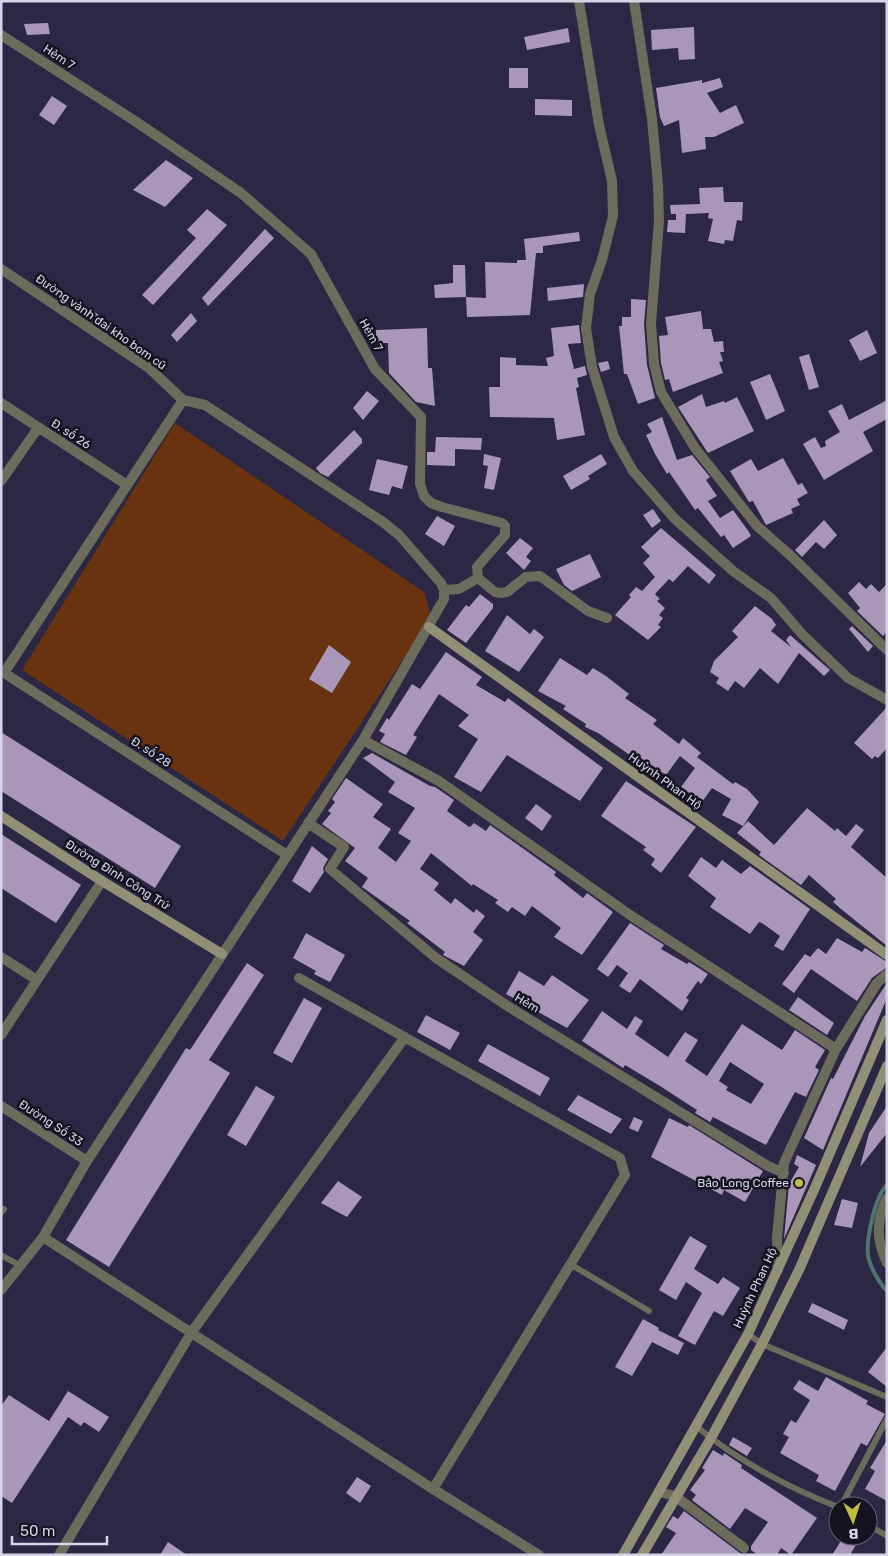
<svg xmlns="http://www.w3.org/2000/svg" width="888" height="1556" viewBox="0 0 888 1556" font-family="Rubik,sans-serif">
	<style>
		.green { fill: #69330f }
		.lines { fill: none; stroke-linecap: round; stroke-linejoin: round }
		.stream { stroke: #517470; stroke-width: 4 }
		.building { fill: #a996b9; fill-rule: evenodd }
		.lane { stroke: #6b6c5c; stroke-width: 6 }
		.street { stroke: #6b6c5c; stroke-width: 10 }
		.secondary { stroke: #8f9076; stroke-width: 10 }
		.poi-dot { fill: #bebf42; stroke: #141320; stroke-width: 2 }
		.labels { text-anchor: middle; stroke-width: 5; stroke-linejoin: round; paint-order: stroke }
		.street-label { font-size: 12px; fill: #d6d5e8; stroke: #141320 }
		.poi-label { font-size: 12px; fill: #d6d5e8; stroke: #141320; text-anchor: end }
	</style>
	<rect width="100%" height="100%" fill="#2c2745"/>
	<path class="green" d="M175,423L424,592L431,617L283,841L22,670Z"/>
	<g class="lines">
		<path class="stream" d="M887,1185C875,1196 864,1245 869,1260C872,1270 880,1284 887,1291"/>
	</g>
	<path class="building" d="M48,23L50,34L27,35L24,24Z
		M694,27L695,59L679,60L678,48L652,50L651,30Z
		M568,28L570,42L527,50L524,37Z
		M509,68H528V88H509Z
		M720,78L723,87L707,93L720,113L736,105L744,123L714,137H705L706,149L682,153L679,120L664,126L660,117L656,88L702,80V83Z
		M52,96L67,106L54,125L39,115Z
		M535,99L572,100V116L535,115Z
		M166,160L193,178L165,207L133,190Z
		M723,187L724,202H743L742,221L737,220L733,241L725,240L724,244L708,241L713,219L708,218L709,213L686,214L685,233L667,232L668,220H676V214H671L670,205L700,204L699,188Z
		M207,209L227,225L153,305L142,295L196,238L187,230Z
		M265,229L274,238L208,306L202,298Z
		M579,232L580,241L543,246V253H536L530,315L467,317L466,297L486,298L485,262L517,263V260H526L524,239Z
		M453,265H465L466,297L435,298L434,285L453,283Z
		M584,284L583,297L548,301L547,288Z
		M631,299L646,300L644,324L647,365L655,398L638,404L627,374H624L619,326H622V317H631Z
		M701,311L703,329H711L714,342L723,341L724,352H720L723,361L719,362L723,373L673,392L669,379L665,380L661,363L659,336L668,335L665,317Z
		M95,312L113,328L109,333L88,319Z
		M191,313L197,321L177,342L171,335Z
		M579,325L581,343L568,344L574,369L585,366L587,375L577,378L579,387L576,388L585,435L557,440L554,418L490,417L489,387H500V357L516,358V365L548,366L546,358L554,356L551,328Z
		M427,328L428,368H432L435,406L416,402L389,373L388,343H376V330Z
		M867,330L877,353L860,361L849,340Z
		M809,354L819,387L809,390L799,357Z
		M608,361L610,369L601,372L598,363Z
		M770,374L785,411L766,420L750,382Z
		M367,391L379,401L363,420L353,408Z
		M702,394L706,407L724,401L725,403L737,397L754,431L708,453L678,407Z
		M887,400V419L863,432L873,451L824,480L803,444L815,437L821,448L826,446L825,441L840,432L828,411L842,404L849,420Z
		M662,417L677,460L692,455L710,477L706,480L717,496L708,501L720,518L733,510L749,532L751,536L733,548L724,535L721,537L698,508L695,510L669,472L667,474L655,454L646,435L652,432L647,424Z
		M354,430L362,439V443L328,477L320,473L316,468Z
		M436,437L482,438L481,450L455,449V466L427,465V452H435Z
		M484,454L501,458L494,490L484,488L488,466L483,465Z
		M601,454L607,464L588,476L590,479L571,490L563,476Z
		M783,458L798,485L802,483L808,493L797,499L800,505L791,509L793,513L766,525L753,501L749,502L730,471L751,459L758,471Z
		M377,459L408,466L402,489L392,486L389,495L369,490Z
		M653,509L661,521L652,528L643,515Z
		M437,516L455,526L444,546L425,534Z
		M824,520L837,535L824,549L816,542L802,557L795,550Z
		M661,528L716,575L709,584L688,566L673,582L669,579L655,594L660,599L657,601L665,608L659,615L663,618L658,625L661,627L648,640L615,615L631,597L629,595L636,587L642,591L655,577L643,563L650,556L641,547Z
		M520,538L533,548L526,557L531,561L524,570L506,553Z
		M590,554L601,577L572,591L564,585L556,569Z
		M859,582L866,589L871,584L879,592L887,584V632L883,636L857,611L860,608L848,593Z
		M480,594L493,604V608L466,643L447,630L466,605L469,607Z
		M755,606L772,619L776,625L771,631L791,647L786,640L790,635L830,670L824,676L799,653L778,684L760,668L744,688L735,681L728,691L716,683L719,678L710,672L714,661L738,637L732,631Z
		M507,615L530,634L534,629L544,637L519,672L485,651Z
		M852,626L873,646L868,652L849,629Z
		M329,645L351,662L332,693L309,679Z
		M446,652L482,677L476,685L505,702L508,698L603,768L580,801L507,755L481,792L454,777L478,739L458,726L469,715L439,694L413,735L417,737L406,755L380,742L385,734L379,731L387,718L389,720L412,684L420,689Z
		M560,658L587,675L593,668L606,676L629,694L625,698L657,720L653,724L679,744L683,738L701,753L697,757L733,784L735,782L747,789L759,802L743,826L722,815L731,799L712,788L702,802L681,787L695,768L680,756L666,775L650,764L644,772L633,765L637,760L598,733L585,727L586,724L563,709L566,706L538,691Z
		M887,707V748L878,758L875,756L872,759L854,743Z
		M1,732L181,846L155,888L1,791Z
		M372,753L430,786L435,787L454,800L447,811L468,826L470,827L474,823L486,831L490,825L556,872L554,875L583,898L587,893L613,912L582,955L554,937L561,928L532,906L525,916L512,907L508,912L495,903L498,900L473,884L472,886L431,853L420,869L439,883L434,890L451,904L455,898L474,913L476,909L485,916L473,932L483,940L464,966L443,955L445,952L407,923L410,921L362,887L368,878L345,861L355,848L322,824L331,813L328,811L335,802L332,799L346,778L383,804L373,817L391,829L378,848L396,862L411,841L398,833L415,808L388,792L395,782L363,758Z
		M626,781L696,827L661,873L651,865L655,859L643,850L646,847L601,816Z
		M536,804L552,816L542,831L525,818Z
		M807,808L835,831L837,828L846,836L856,824L864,830L851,847L887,878V946L841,909L833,902L836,899L809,875L801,885L759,855L761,852L737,833L748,821L774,845Z
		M1,834L81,885L56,923L1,888Z
		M312,846L328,859L323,868L324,872L310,893L292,881Z
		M701,857L716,868L722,860L741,874L750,866L810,909L783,951L774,946L780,936L762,923L759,922L750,934L710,907L716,898L688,876Z
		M630,923L664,945L661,949L687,964L689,962L708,974L701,984L698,981L686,998L689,1000L682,1011L640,979L630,993L619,986L628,973L617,965L608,977L597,969Z
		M306,933L345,955L330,982L314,974L316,971L293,958Z
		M837,938L862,952L865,948L887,962V967L872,978L857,1001L811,969L794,993L782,984L805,954L810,957L818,948L826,954Z
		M247,963L264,975L209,1060L230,1073L109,1267L66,1240L186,1048L190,1050Z
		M519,971L544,986L552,975L589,1000L567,1028L506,994Z
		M887,983V998L823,1150L804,1138L831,1078L833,1079L865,1016Z
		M798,997L834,1023L827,1035L789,1010Z
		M304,998L322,1008L292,1063L273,1053Z
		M602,1011L627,1029L635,1016L643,1021L635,1034L668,1057L685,1032L698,1040L685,1061L707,1076L742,1024L782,1050L795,1030L825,1050L815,1067L819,1070L806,1097L795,1092L766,1145L713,1117L710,1122L695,1113L697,1110L660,1086L625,1065L623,1068L582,1041ZM730,1062L764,1084L751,1104L726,1090L728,1087L719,1081Z
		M426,1015L460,1033L450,1050L417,1032Z
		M488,1044L550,1078L540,1096L478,1061Z
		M256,1086L275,1097L246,1146L227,1135Z
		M578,1095L622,1119L611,1134L567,1110Z
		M887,1106V1133L860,1167L869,1133Z
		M634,1117L643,1121L638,1132L629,1128Z
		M669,1118L688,1127L689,1125L763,1171L745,1202L724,1190L722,1195L651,1157Z
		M797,1155L816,1165L784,1239L789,1184L799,1167L794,1164Z
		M338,1181L362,1197L347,1217L321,1203Z
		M842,1199L858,1203L852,1228L834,1225Z
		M690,1236L707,1246L694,1269L718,1284L723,1277L740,1288L723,1316L714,1311L695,1345L678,1336L702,1293L686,1282L676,1300L659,1290Z
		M812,1303L848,1320L844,1330L808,1312Z
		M643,1319L659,1328L658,1330L684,1343L678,1355L652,1342L632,1376L615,1367Z
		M887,1347V1387L868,1372Z
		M826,1377L868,1401L866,1404L885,1414L867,1446L861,1443L835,1491L816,1481L819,1475L780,1453L789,1437L783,1434L791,1420L796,1423L810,1400L793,1389L799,1380L818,1391Z
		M68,1391L109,1417L99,1432L84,1422L81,1426L68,1417L12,1503L1,1496V1406L9,1395L49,1421Z
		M733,1437L752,1448L747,1456L729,1445Z
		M887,1440V1501L865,1489L875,1471L870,1468Z
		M713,1450L723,1456L724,1453L742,1465L741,1468L817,1518L791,1555L781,1548L777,1555H758L751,1550V1546L768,1522L745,1508L730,1529L692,1500L696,1495L690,1490L705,1470L702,1468Z
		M357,1477L371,1486L360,1503L346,1493Z
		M684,1511L740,1553L743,1555H661L676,1533L666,1527L673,1516L678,1519Z
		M844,1536H861L850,1555H832Z
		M168,1542L187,1555H160Z"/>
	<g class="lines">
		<path class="lane" d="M1,1208L4,1209L1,1213
			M1,1255L19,1265
			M570,1264L649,1311
			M748,1334L762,1344L887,1397
			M697,1427C739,1461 789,1488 838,1507
			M841,1506L887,1419
			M868,1525L887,1536"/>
		<path class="street" d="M579,1L599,125L612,181L613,216L602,260L590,294L586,328L592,367L614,437L633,471L674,518L733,571L771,598L802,634L848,678L887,700
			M634,1L652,119L658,184L659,220L651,324L654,364L661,392L695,448L757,526L791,556L887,650
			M1,35L135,121L241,193L311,254L375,369L421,417L420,484L424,496L431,503L442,507L502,523L505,526V535L477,567L478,578L495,592L501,593L507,592L526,577L540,576L588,611L607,618
			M1,269L149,368L183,400
			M1,403L127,485
			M1,481L38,428
			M444,590L459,589L478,578
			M1,671L287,855
			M4,673L183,400
			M363,740L439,781L633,917L836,1049
			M308,823L344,847L330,869L436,958L509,1007L768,1166L784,1173
			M1,957L37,980
			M299,978L620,1158L625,1175L433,1489
			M1,1035L102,881
			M1,1106L87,1161
			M887,1198C876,1221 876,1240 887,1263
			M43,1237L433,1489L539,1555
			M778,1270L777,1238L784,1163L836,1049L877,983L887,974
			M1,1290L43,1237L87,1161L363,740L444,599V590L441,583L399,535L383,522L205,405L183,400
			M659,1492L675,1496L744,1548
			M59,1555L191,1333L405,1037"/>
		<path class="secondary" d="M429,627L887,955
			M1,816L102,881L222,954
			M623,1555L748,1334L814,1190L887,1020
			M642,1555L711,1438L762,1344L799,1270L887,1066"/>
	</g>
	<circle class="poi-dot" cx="799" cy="1183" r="5"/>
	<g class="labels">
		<g class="street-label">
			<text transform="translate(59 57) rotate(33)" y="4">Hẻm 7</text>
			<text transform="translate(101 322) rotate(35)" y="4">Đường vành đai kho bom cũ</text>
			<text transform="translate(371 335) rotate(61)" y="4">Hẻm 7</text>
			<text transform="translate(71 434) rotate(33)" y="4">Đ. số 26</text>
			<text transform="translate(151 752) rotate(33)" y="4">Đ. số 28</text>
			<text transform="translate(665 781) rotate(36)" y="4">Huỳnh Phan Hộ</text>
			<text transform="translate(118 875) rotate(32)" y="4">Đường Đinh Công Trứ</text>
			<text transform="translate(527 1003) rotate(31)" y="4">Hẻm</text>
			<text transform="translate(51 1123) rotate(33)" y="4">Đường Số 33</text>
			<text transform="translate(755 1288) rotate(-65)" y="4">Huỳnh Phan Hộ</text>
		</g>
		<g class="poi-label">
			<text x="789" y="1187">Bảo Long Coffee</text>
		</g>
	</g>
	<rect width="888" height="1556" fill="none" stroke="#d6d5e8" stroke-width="5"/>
	<g transform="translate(853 1521) rotate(177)"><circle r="24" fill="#141320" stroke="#626170"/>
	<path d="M0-4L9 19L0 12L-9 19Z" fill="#bebf42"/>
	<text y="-8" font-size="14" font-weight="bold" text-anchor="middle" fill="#d6d5e8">B</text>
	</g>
	<path d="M12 1536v8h95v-8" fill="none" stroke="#d6d5e8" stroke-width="2.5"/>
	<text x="20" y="1536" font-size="15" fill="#d6d5e8" stroke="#141320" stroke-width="4" paint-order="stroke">50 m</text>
</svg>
